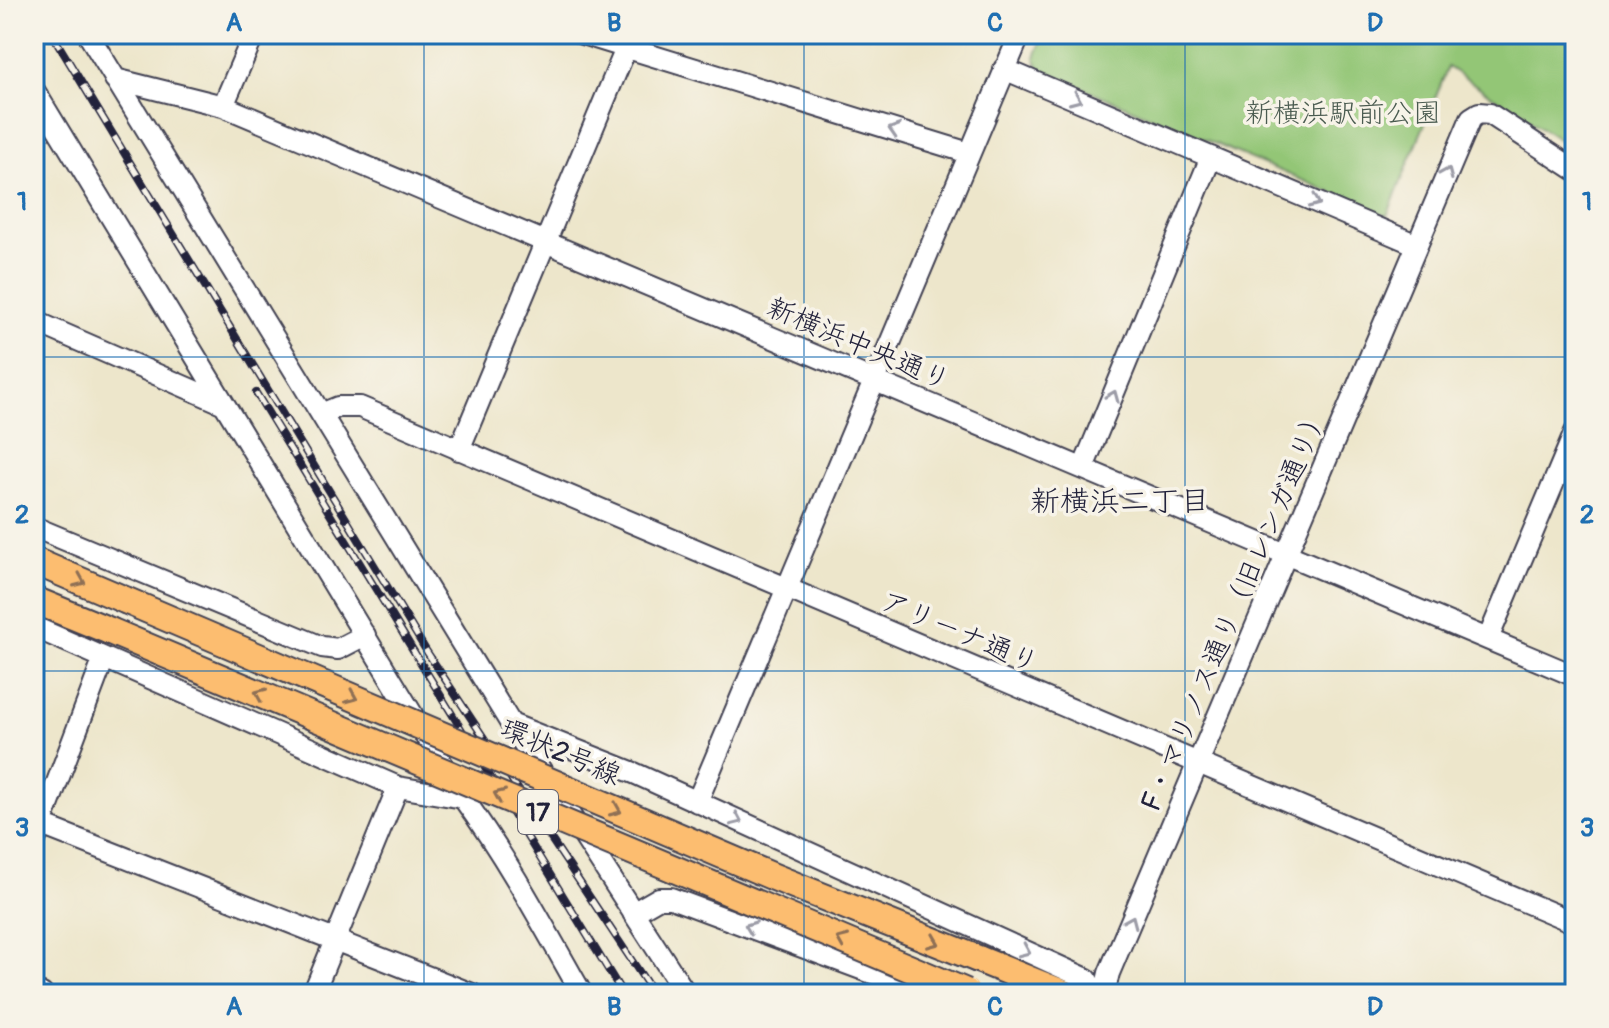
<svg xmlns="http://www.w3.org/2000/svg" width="1609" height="1028" viewBox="0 0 1609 1028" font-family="Pangolin,'Klee One',sans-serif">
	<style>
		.green { fill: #93c676; stroke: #5a7458; stroke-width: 2 }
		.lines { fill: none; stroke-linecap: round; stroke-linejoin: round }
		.minor-casing { stroke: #403f51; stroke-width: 24 }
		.major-casing { stroke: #403f51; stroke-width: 30 }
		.minor { stroke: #fff; stroke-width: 20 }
		.major { stroke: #fcbd6f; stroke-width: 26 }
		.rail-casing { stroke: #22223b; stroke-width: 8 }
		.rail { stroke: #f7f3e8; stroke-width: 5; stroke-dasharray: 15; stroke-linecap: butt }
		.major-bridge-casing { stroke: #403f51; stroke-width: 30; stroke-linecap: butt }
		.major-bridge { stroke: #fcbd6f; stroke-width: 26 }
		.oneway { stroke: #9c9ca7 }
		.oneway2 { stroke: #8f7055 }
		.grid { fill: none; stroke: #1f6fb2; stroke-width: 2; stroke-opacity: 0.55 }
		.labels { text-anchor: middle; stroke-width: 7; stroke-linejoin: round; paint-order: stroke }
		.shield { fill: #f7f3e8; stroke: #62616f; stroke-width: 2 }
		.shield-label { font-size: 26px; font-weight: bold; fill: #22223b }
		.park-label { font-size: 28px; fill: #4a5b50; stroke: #f7f3e8 }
		.street-label { font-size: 28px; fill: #22223b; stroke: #f7f3e8 }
		.neighbourhood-label { font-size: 30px; fill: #22223b; stroke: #f7f3e8 }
		.neatline { fill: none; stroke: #1f6fb2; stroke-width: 3 }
		.grid-label { font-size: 26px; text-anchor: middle; font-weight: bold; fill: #1f6fb2 }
	</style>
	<rect width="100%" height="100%" fill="#f7f3e8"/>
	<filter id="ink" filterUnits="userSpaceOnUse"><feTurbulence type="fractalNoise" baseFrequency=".0125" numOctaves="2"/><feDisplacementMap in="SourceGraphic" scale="16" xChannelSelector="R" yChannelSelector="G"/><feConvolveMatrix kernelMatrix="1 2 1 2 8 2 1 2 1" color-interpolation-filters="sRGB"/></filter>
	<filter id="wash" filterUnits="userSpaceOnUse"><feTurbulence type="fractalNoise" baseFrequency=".006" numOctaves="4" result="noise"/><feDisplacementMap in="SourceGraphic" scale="32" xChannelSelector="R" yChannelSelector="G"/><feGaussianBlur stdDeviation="1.8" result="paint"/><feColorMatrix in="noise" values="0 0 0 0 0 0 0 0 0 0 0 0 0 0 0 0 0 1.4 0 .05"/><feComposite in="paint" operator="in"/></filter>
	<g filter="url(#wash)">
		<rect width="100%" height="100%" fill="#ede6cb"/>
		<path class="green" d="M1044,34H1556L1575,45V150L1448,67L1387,216L1040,70L1035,57Z"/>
	</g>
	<g filter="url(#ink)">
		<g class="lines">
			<g class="minor-casing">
				<path id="minor" d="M88,34L511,724L686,994
					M582,34L969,153
					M1004,69L1417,245
					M115,79L223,106L1575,676
					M34,90L463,798C508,860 544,927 582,994
					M223,106L254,34
					M34,321L222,403
					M321,414L338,407H360L1575,923
					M459,450L632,34
					M1083,468L1211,157
					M34,527L322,647L338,649L365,635
					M34,627L398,787
					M1488,639L1575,432
					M511,724L634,773L1087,979L1094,994
					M697,802L1020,34
					M34,822L472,994
					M34,843L104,658
					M633,913L659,898H671L928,994
					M34,991L42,994
					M313,994L398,787L463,798
					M1104,994L1109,973L1471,118L1479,113L1490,114L1575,170"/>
			</g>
			<g class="major-casing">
				<path id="major" d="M34,561L125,600
					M34,600L110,631
					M978,959L1065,994"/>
			</g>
			<use href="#minor" class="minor"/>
			<use href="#major" class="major"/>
			<g class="rail-casing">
				<path id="rail" d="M52,34L427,652L654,994
					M256,393L623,994"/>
			</g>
			<use href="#rail" class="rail"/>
			<g class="major-bridge-casing">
				<path id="major-bridge" d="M125,600L774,877L978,959
					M110,631L966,992"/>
			</g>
			<use href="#major-bridge" class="major-bridge"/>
		</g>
		<defs><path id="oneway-chevron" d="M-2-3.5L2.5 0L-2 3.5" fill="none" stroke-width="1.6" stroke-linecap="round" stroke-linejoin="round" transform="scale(2)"/></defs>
		<g class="oneway">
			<use href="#oneway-chevron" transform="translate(1076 99) rotate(23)"/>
			<use href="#oneway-chevron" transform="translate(894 130) rotate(-163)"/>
			<use href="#oneway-chevron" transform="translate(1447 173) rotate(-67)"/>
			<use href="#oneway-chevron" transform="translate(1315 202) rotate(23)"/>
			<use href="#oneway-chevron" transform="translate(1113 396) rotate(-68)"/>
			<use href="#oneway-chevron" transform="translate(737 820) rotate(24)"/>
			<use href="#oneway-chevron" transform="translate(1131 921) rotate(-67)"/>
			<use href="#oneway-chevron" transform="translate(750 927) rotate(-159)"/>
			<use href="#oneway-chevron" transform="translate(1025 951) rotate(24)"/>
		</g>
		<g class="oneway2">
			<use href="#oneway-chevron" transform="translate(80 581) rotate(23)"/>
			<use href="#oneway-chevron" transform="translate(260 694) rotate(-157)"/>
			<use href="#oneway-chevron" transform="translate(352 697) rotate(23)"/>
			<use href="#oneway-chevron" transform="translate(499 795) rotate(-157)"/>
			<use href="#oneway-chevron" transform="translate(616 810) rotate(23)"/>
			<use href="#oneway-chevron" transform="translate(842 940) rotate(-157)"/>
			<use href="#oneway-chevron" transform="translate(934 942) rotate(22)"/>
		</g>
	</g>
	<path class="grid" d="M424,34V994M804,34V994M1185,34V994M34,357H1575M34,671H1575"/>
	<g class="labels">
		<rect class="shield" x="518" y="790" width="40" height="44" rx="6"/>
		<g class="shield-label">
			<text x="538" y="821">17</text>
		</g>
		<g class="park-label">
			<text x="1343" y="122">新横浜駅前公園</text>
		</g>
		<g class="street-label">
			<text transform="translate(859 343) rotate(23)" y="10">新横浜中央通り</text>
			<text transform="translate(1234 608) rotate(-67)" y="10">F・マリノス通り（旧レンガ通り）</text>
			<text transform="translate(960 631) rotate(23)" y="10">アリーナ通り</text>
			<text transform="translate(561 751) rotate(23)" y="10">環状2号線</text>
		</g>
		<g class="neighbourhood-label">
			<text x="1120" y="511">新横浜二丁目</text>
		</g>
	</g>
	<rect width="1609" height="1028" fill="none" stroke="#f7f3e8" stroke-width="88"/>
	<rect x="44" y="44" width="1521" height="940" class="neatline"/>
	<g class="grid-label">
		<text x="234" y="31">A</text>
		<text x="614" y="31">B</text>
		<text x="995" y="31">C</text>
		<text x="1375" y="31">D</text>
		<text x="22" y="210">1</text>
		<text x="1587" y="210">1</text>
		<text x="22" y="523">2</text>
		<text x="1587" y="523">2</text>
		<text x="22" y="836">3</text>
		<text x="1587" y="836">3</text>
		<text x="234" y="1015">A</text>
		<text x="614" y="1015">B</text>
		<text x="995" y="1015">C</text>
		<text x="1375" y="1015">D</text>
	</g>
</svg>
